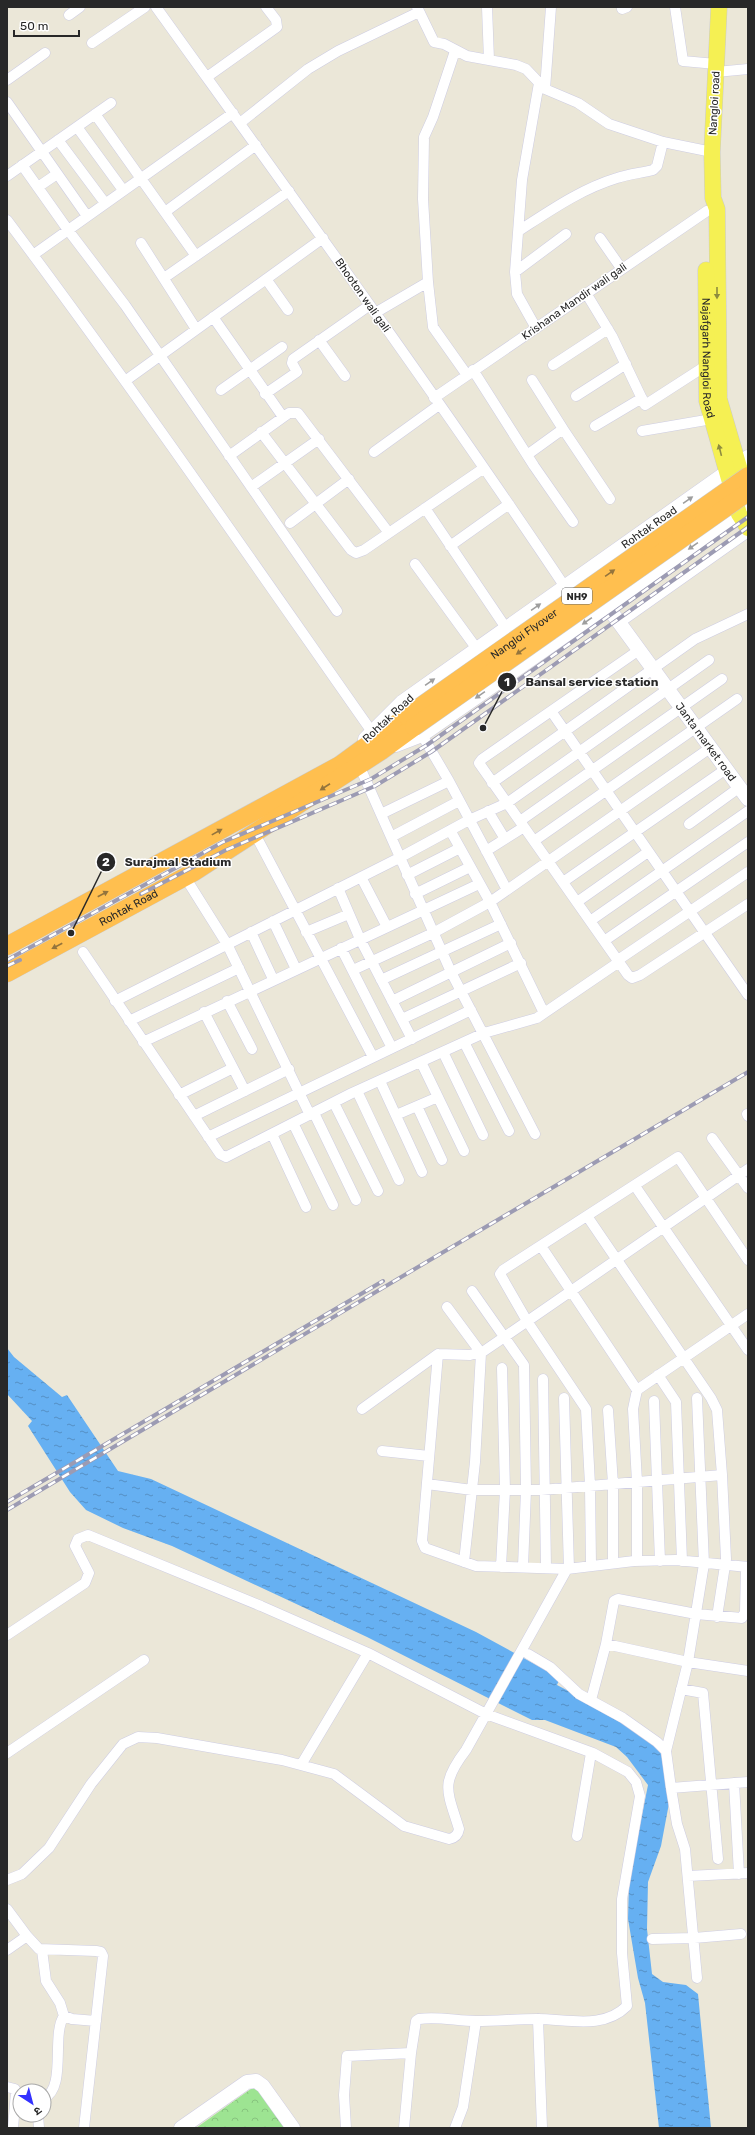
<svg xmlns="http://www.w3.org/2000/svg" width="755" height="2135" viewBox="0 0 755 2135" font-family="Rubik,'Noto Sans Devanagari',sans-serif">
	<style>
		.forest { fill: url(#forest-crowns) }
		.water { fill: url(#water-ripples) }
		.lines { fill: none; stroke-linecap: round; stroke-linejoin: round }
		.street-casing { stroke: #cecde2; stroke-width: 11 }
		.secondary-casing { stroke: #cecde2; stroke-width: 15 }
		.primary-casing { stroke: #cbcbcb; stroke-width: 17 }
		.highway-casing { stroke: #cbcbcb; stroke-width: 19 }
		.street { stroke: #fff; stroke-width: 10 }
		.secondary { stroke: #fff; stroke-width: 14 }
		.primary { stroke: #f5f053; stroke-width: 16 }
		.highway { stroke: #ffbf4f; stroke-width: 18 }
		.rail-casing { stroke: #9c9bb3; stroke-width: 4 }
		.rail { stroke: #fff; stroke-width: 2.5; stroke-dasharray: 8; stroke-linecap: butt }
		.highway-bridge-casing { stroke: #cbcbcb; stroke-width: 19; stroke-linecap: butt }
		.highway-bridge { stroke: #ffbf4f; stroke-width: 18 }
		.oneway { fill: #8e8c3e }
		.oneway2 { fill: #9e9e9e }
		.oneway3 { fill: #94743c }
		.labels { text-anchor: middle; stroke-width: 3; stroke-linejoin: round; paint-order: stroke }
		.shield { fill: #fff; stroke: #686868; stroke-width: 1 }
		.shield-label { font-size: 10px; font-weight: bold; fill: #282828 }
		.street-label { font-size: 11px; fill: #282828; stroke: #fff }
		.leader { fill: none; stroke: #282828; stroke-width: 1.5 }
		.callout-dot { fill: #282828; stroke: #fff; stroke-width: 1.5 }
		.mark-label { font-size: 12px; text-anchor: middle; font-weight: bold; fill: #fff }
		.callout-label { font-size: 12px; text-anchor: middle; font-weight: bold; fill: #282828; stroke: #fff; stroke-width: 3; stroke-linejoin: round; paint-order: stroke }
	</style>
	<defs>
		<pattern id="forest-crowns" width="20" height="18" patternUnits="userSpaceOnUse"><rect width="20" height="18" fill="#9de492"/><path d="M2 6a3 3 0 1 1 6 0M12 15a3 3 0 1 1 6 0" fill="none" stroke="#87c47e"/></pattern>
		<pattern id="water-ripples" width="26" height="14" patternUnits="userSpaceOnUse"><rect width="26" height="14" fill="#66b0f2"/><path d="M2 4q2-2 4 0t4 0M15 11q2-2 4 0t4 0" fill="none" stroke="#548fc4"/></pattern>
	</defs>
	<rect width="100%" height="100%" fill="#ebe7d8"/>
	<path class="forest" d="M255,2086L285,2128H196Z"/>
	<path class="water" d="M7,1348L14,1357L62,1397L67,1395L118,1471L151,1479L476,1632L560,1678L557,1685L630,1723L658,1745L668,1766L670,1798L661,1846L648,1882L647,1929L652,1974L663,1982L686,1985L698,1994L711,2128H659L645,2003L638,1978L628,1919L629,1880L648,1785L627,1757L616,1747L545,1720H532L367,1637L172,1546L123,1528L86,1510L70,1492L28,1426L32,1421L7,1394Z"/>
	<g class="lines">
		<g class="street-casing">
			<path id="street" d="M156,7C294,199 433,390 565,587
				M417,7L434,42L444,44L467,56L516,65L526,69L545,89L578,103L609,124L663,142L712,152
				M487,7L489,60
				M675,7L683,61L716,64
				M622,9L627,7
				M69,15L80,7
				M92,43L145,7
				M455,51L433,117L424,137L423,199L428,282L433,327L467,375
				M716,72L748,69
				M207,77L277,27L276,20L266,7
				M7,80L45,53
				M545,89L551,7
				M7,102L87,216
				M95,114L196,256
				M240,123L308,69L338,51L419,12
				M77,127L123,190
				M58,140L105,203
				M22,165L68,230L125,305L337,611
				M7,176L111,103
				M38,187L57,174
				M165,212L256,145
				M7,220C133,388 252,561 372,732
				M520,230C551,210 581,189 617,178C629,174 641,173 653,170L657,166L663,142
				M600,238L621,268
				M141,243L196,329
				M33,255L233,113
				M515,272L566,234
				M164,278L289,191
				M266,279L288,310
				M586,293L612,336L645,405L707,365
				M375,313L428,282
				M213,317L283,417
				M536,328L517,294L515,272L522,180L539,83
				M319,340L345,376
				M553,365L608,329
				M473,370L534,466L573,522
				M532,380L563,429
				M125,381L323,238
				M221,390L282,347
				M265,394L297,372L292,363L293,359L370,305
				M576,396L626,364
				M434,398L707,211L717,209
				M595,426L642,398
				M642,431L712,419
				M261,432L351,550L356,553L364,550L484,468
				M374,452L439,405
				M527,455L563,429L610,499
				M229,456L289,413H298L389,533
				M251,487L319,439
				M425,508L506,628
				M290,523L349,479
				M450,546L509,504
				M415,564L477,649
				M619,623L748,532
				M639,650L482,759L479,763L628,975L632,978L640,975L748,904
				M551,711L748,995
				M422,735L449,781L507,890
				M359,765L451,972L535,1134
				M492,783L695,639L748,614
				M488,811L505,839
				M381,814L449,781
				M520,821L722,679
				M689,824L740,787
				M450,830L490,902L544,1013
				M255,834L373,1057
				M391,837L459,801
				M534,841L737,699
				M486,851L524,827
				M407,875L460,848
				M185,877L227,944L310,1115
				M361,877L387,927
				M563,882L726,769
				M338,888L360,939L412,1039
				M415,894L470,867
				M577,902L648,852
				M273,921L296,969
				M590,921L748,811
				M251,932L273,979
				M306,932L349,914
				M604,941L748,842
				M341,948L392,1048
				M83,952L220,1154L226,1157L352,1093L484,1033L537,1018L619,962
				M618,960L748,872
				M353,970L433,933L490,902L710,748
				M381,980L501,924
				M115,1001L399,858L469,820L507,803L709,660
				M227,1001L252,1049
				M392,1001L511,943
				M204,1012L245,1091
				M402,1019L521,963
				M129,1021L239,968
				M143,1042L479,884
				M464,1042L509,1131
				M443,1052L483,1135
				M421,1062L464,1151
				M380,1081L422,1172
				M357,1091L399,1180
				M179,1095L233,1068
				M334,1103L378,1191
				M417,1106L442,1160
				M314,1113L356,1200
				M747,1114L748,1116
				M396,1115L438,1097
				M194,1116L289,1069
				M293,1123L333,1205
				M272,1134L306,1207
				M208,1137L471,1010
				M712,1138L748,1188
				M635,1186L748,1350
				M587,1216L711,1398L717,1410L722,1475L726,1559L717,1617
				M541,1246L637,1390L748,1314
				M472,1291L524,1365L526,1490L523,1567
				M447,1307L481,1353L475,1462L464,1562
				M438,1354L422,1541L425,1548L476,1566L567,1569L634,1561L676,1560L748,1567
				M658,1375L676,1402L682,1561
				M543,1379L546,1568
				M637,1390L633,1409L637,1482V1561
				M564,1398L569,1569
				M654,1401L660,1561
				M362,1409L438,1354L470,1355L484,1351L748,1169
				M608,1410L613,1484V1563
				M382,1451L429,1456
				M427,1484L472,1490H541L722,1475
				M591,1566L590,1485L586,1409L527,1321L500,1274L503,1270L678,1157L748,1260
				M501,1567L505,1490L502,1368
				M7,1635L85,1583L89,1573L75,1546L78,1539L88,1535L261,1606L368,1653L486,1714L593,1753L628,1772L636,1782L640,1796L622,1899V1953L627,2006C603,2030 568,2019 537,2019C517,2019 497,2021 476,2021C457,2021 437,2016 419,2019L416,2021L411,2053L404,2128
				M606,1644L614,1601L618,1599L696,1614L742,1618L745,1612L746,1567
				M528,1654L550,1667L579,1694L623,1718L657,1742L666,1751L671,1788L748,1782
				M681,1689L703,1693L718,1859
				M591,1700L606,1644L688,1662L748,1671
				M666,1751L688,1662L704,1564L697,1398
				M7,1753L144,1660
				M301,1765L368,1653
				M734,1783L739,1874
				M671,1788L677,1824L685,1849L697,1978
				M577,1836L591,1753
				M688,1876L748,1873
				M7,1880L22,1874L49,1848L91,1784L123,1744L138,1737L157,1738L282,1760L334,1774L404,1826L449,1839C455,1838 458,1835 459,1829C447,1790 440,1784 466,1750L567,1569
				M7,1909L27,1936L39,1949L96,1951L101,1952L103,1956L84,2128
				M652,1939L694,1938L741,1934
				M7,1950L27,1936
				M42,1950L46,1981L60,2003L64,2016L72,2019L96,2021
				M538,2019L542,2128
				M7,2087L15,2089L16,2092L13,2128
				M44,2098C67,2088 51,2034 64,2016
				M38,2115L39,2128
				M346,2128L344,2095L347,2056L411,2053
				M455,2128L463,2107L476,2021"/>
		</g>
		<g class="secondary-casing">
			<g id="secondary">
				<path id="s1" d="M607,606L748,799"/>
				<path id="s2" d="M365,739L402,702L748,457"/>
				<path d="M396,745L422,735L748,508"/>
				<path d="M181,2128L247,2082L256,2081L263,2086L293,2128"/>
			</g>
		</g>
		<g class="primary-casing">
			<g id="primary">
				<path d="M719,7L712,152L713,198L717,209L719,399L746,491"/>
				<path id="s3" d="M706,270L707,401L739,514L748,528"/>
			</g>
		</g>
		<g class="highway-casing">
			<g id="highway">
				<path d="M7,946L340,765L407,716"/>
				<path id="s4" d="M7,973L194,872L381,751L414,727"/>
			</g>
		</g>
		<use href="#street" class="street"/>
		<use href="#secondary" class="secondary"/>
		<use href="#primary" class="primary"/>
		<use href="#highway" class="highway"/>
		<g class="rail-casing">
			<path id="rail" d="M141,894L226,850L375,786L431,752L748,527
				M7,960L223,842L371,779L427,745L748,517
				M7,966L20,960
				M7,1502L383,1281
				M7,1510L748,1072"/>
		</g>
		<use href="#rail" class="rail"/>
		<g class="highway-bridge-casing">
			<g id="highway-bridge">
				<path id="s5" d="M407,716L748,476"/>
				<path d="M414,727L748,492"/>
			</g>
		</g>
		<use href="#highway-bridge" class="highway-bridge"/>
	</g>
	<defs><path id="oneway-solid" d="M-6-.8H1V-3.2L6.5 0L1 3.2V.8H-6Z"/></defs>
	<g class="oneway">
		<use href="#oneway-solid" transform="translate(717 293) rotate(90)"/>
		<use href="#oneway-solid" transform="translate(720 450) rotate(-104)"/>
	</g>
	<g class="oneway2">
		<use href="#oneway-solid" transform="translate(688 500) rotate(-35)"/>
		<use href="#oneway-solid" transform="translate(693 546) rotate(145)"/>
		<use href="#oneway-solid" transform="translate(536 607) rotate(-35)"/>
		<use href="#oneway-solid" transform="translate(587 621) rotate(145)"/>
		<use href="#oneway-solid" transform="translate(430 682) rotate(-35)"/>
		<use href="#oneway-solid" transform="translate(480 695) rotate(145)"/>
	</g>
	<g class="oneway3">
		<use href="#oneway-solid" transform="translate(610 573) rotate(-35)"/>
		<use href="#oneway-solid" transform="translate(521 651) rotate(145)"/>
		<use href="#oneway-solid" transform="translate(325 787) rotate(147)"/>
		<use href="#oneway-solid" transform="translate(217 832) rotate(-29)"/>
		<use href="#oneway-solid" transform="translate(103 894) rotate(-28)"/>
		<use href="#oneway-solid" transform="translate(57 946) rotate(152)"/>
	</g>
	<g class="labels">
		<rect class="shield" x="562" y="588" width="30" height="16" rx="3"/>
		<g class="shield-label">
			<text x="577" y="600">NH9</text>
		</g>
		<g class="street-label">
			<text transform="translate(714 103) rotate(-87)" y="4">Nangloi road</text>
			<text transform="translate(363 295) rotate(55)" y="4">Bhooton wali gali</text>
			<text transform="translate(574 301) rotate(-35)" y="4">Krishana Mandir wali gali</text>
			<text dy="4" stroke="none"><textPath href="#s3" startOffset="88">Najafgarh Nangloi Road</textPath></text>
			<text dy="4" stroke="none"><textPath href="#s2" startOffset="355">Rohtak Road</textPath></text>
			<text dy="4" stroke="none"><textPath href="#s5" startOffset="143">Nangloi Flyover</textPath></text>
			<text transform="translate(388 718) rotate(-43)" y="4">Rohtak Road</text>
			<text dy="4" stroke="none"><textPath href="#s1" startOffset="168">Janta market road</textPath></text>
			<text dy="4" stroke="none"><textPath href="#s4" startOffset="138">Rohtak Road</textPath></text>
		</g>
	</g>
	<path class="leader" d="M483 728L507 682M71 933L106 862"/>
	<g class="callout-dot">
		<circle cx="483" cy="728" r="4"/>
		<circle cx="71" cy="933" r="4"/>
		<circle cx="507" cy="682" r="10"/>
		<circle cx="106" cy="862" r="10"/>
	</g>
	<g class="mark-label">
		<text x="507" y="686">1</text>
		<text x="106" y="866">2</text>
	</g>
	<g class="callout-label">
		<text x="592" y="686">Bansal service station</text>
		<text x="178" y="866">Surajmal Stadium</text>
	</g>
	<rect width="755" height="2135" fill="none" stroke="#282828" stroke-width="16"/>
	<g transform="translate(32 2103) rotate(144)"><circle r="19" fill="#ffffff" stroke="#a9a9a9"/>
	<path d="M0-3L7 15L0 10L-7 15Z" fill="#3431ff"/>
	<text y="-6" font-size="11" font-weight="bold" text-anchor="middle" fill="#282828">उ</text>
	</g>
	<path d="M14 30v6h65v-6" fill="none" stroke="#282828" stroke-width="2"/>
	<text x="20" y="30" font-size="12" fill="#282828" stroke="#ffffff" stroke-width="3" paint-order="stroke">50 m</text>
</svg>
